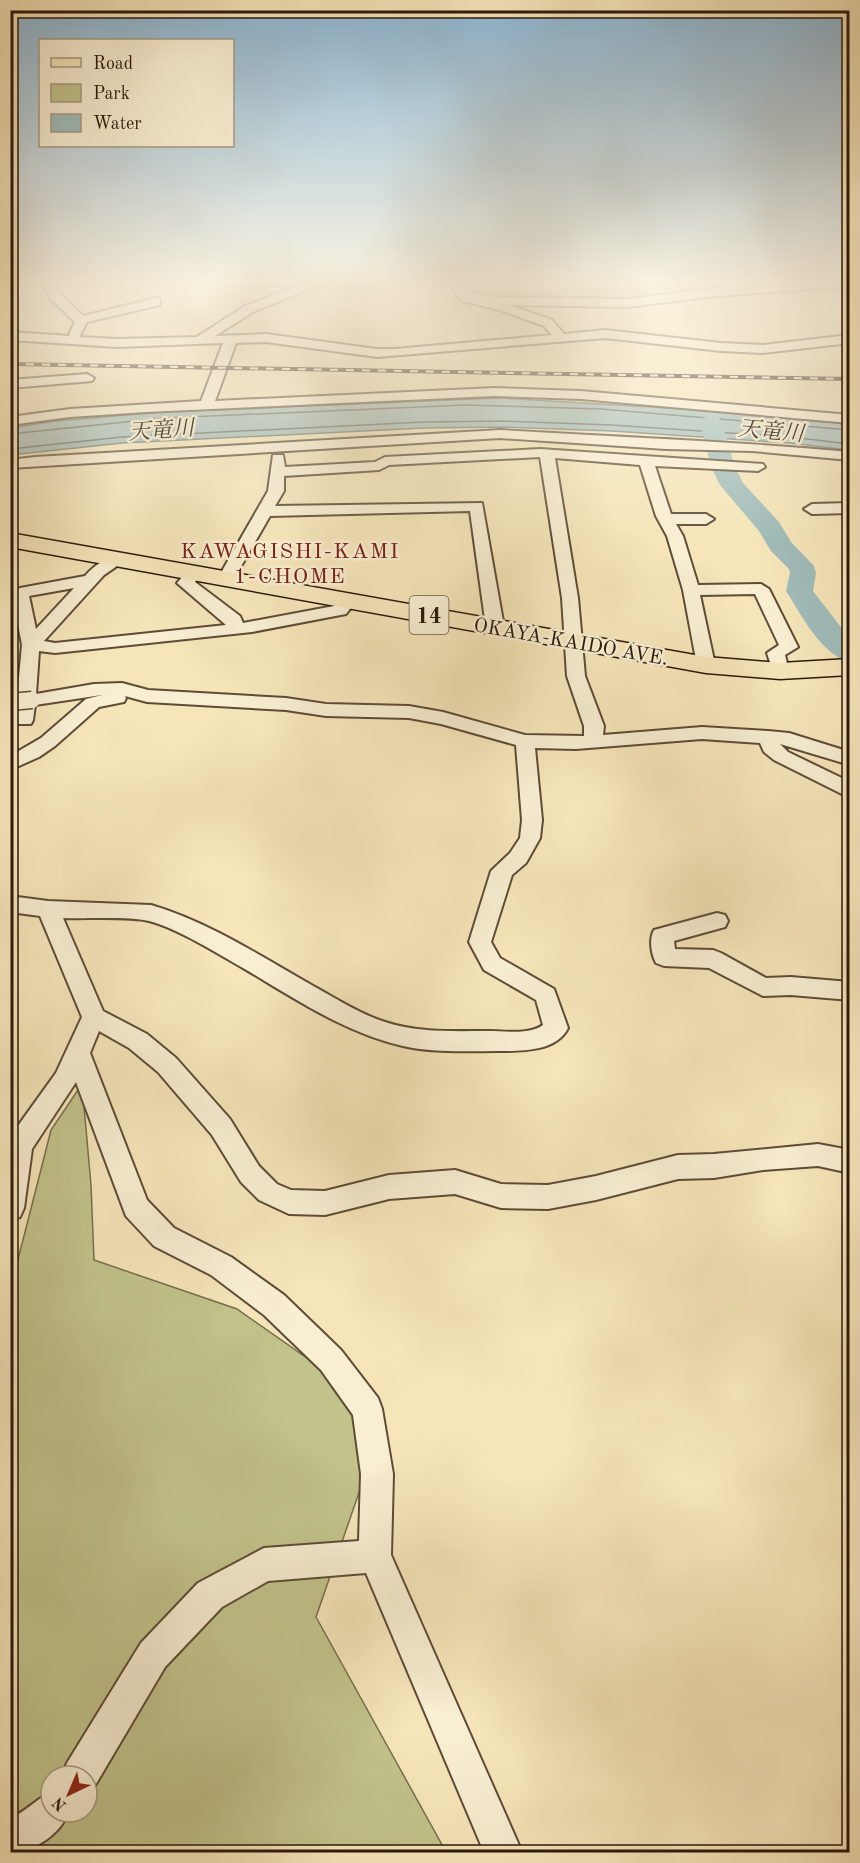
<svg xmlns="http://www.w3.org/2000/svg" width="860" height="1863" viewBox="0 0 860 1863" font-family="'Old Standard TT','Noto Serif JP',serif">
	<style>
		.green { fill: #c2c38b; stroke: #766e4c; stroke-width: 1.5; fill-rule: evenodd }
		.water { fill: #a0bcba; stroke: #717b74; stroke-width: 1.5 }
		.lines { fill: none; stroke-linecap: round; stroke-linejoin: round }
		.shore { stroke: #666a63; stroke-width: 1.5 }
		.river { fill: #a0bcba; fill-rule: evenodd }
		.minor-casing { stroke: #5e4c37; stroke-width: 4 }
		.primary-casing { stroke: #2b190c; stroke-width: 3 }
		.minor { fill: #f8eed2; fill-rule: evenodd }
		.primary { fill: #f5e5b9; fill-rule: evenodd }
		.rail-far1-casing { stroke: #2b190c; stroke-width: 4 }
		.rail-casing { stroke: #2b190c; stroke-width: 4.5 }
		.rail-far1 { stroke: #f8eed2; stroke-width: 2; stroke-dasharray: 8; stroke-linecap: butt }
		.rail { stroke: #f8eed2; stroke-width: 3; stroke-dasharray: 10; stroke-linecap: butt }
		.minor-bridge-casing { stroke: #5e4c37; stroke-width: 19; stroke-linecap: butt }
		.minor-bridge { stroke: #f8eed2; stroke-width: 16 }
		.labels { text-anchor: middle; stroke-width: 5; stroke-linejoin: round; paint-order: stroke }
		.far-street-label { font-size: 20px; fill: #2b190c; stroke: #f8eed2 }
		.far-water-label { font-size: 22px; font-style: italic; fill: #545249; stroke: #f8eed2 }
		.far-neighbourhood-label { font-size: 22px; letter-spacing: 1.5px; fill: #7a1f14; stroke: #f8eed2 }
		.shield { fill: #f8eed2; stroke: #685947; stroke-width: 1.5 }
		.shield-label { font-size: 22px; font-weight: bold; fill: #2b190c }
	</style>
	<rect width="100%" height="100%" fill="#f5e5b9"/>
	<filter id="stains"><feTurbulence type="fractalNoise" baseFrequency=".00333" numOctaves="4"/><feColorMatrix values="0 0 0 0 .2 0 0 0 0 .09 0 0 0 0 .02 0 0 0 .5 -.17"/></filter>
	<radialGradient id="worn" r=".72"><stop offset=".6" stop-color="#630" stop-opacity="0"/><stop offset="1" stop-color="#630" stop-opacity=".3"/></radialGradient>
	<path class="green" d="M81,281H301L309,282L292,288L201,284L141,286Z
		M474,281H811L702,290L636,299L495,298Z
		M82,1084L91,1185L94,1260L237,1309L358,1394L363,1481L316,1617L446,1852H11V1287L51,1130ZM51,1776H87V1812H51Z"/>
	<path class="water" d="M500,398L701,410L849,424V450L789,443L612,431L504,427L424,428L122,443L11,455V428L56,421L164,412Z"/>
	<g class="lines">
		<path class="shore" d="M10,434L164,418L466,405L601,409L850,430
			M10,449L122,437L424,422L504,421L612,425L790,437L850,444"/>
		<path class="river" d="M711,416L719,418L722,423L735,467L743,483L779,522L791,542L814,566L816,573L813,591L850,639V662C821,655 801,614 786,591L790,573L789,569L771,551L759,531L720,485L711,467L700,423L703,418Z"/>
		<g class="minor-casing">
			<path id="minor" d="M40,281H52L60,294L83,316L156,298L160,299V305L87,322L79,337L117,339L197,337L245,306L310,281H382L376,284H324L314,287L253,312L215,336L266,334L377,349H395L552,335L544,326L500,310L462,301L451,286L420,284L414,281H460L467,292L495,297L628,299L707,289L813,281H850V286L707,297L628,307L509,305L552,320L564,334L605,330L721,343L763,345L850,335V343L763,353L721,351L605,338L377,357L266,342L236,343L215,401L494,388L581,391L850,415V423L581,399L494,396L146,412L70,417L10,425V417L70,409L201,401L223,343L117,347L10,340V332L70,336L69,334L75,322L51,299Z
				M87,374L94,378L92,381L10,388V380Z
				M500,430C617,437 733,441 850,452V460L752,451L666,449L500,438L10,468V460L35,457Z
				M540,449L763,464L765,467L758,471L655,466L671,514H706L714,519L706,524H676L683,536L698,585L761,584L769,589L798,647L785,655L789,671L786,675H774L767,653L779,645L755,594L700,595L715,665L712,669H700L697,665L683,590L667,536L656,516L640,465L555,458L578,598L585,676L604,726L603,735L702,727L768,731L789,733L850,752V765L780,744L788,752L850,782V798L774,760L764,752L760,743L702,739L576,749L535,748L542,820L540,838L526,863L512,875L491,942L500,958L554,989L568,1028C556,1052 521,1051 498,1051C467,1051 433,1053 403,1046C345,1033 294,998 243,968C218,954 177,928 149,921C128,916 86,919 63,918L103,1011L147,1034L176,1058L230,1119L259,1166L277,1184L291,1190L325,1191L389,1175L455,1170L501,1184L548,1185L596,1176L678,1155L714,1154L818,1144L850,1150V1173L818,1166L763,1170L714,1178L678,1179L596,1200L548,1209L501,1208L455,1194L389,1199L325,1215L289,1214L259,1200L241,1182L212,1135L158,1072L129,1048L99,1031L90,1053L147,1200L174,1228L231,1257L284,1295L341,1350L378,1398L382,1409L393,1474L391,1555L522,1852H484L366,1573L268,1581L222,1607L165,1667L93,1789L87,1791V1776H62L67,1763L141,1643L198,1583L264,1548L359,1541L361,1474L353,1415L321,1370L264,1315L211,1275L154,1246L126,1216L76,1082L32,1149L24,1208L20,1217L10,1220V1137L56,1073L82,1017L40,916L10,912V896L48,901L151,905C209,922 262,957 315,987C337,999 360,1014 385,1022C418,1033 455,1031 489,1031C506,1031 529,1035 543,1025L536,1000L484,970L469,942L491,871L510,853L520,838L522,820L516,745L441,724L409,718L326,716L286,710L147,702L125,696L126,698L124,702L99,707L55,746L39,757L10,770V756L41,738L86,699L102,695L35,705L33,720L31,724H17L15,720L22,645L12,593L20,588L85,576C94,566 111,552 125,556L127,559L104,575L44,641L55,643L226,625L177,583L188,570L194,568L202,573L195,582L240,616L243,623L334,606C341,599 345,594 355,596L357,600L346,614L252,632L55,653L39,651L36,694L94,684L122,683L148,690L286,698L326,704L409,706L443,712L525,735L584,736V726L567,676L562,598L540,457L389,465L379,470L284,476V491L275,506L482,503L504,627L501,631H489L486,627L470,511L270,516L232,582L226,583L218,578L268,491L273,455H283L285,467L375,462L385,457ZM74,588L36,629L29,596Z
				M850,503V513L812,514L804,509L812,504Z
				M717,913L725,915L728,921L725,927L674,941L675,949L713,950L721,953L766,978L791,977L850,982V1000L791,995L763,996L709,968L664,966L656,963C651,954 649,939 654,930Z
				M51,1792V1812H69C60,1834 35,1852 10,1852V1818C26,1812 36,1799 51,1792Z"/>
		</g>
		<g class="primary-casing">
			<path id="primary" d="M10,533L706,657L780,663L850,659V675L780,679L706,673L10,547Z"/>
		</g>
		<use href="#minor" class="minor"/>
		<use href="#primary" class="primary"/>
		<g class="rail-far1-casing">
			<path id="rail-far1" d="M10,364L850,379"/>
		</g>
		<g class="rail-casing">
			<path id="rail" d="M10,616L14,650L10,679"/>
		</g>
		<use href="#rail-far1" class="rail-far1"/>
		<use href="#rail" class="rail"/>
		<g class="minor-bridge-casing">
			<path id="minor-bridge" d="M10,702L32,700"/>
		</g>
		<use href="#minor-bridge" class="minor-bridge"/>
	</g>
	<linearGradient id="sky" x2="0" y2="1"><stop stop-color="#8bb7d6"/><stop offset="0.52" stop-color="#faf3e0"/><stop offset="1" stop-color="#faf3e0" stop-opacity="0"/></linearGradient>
	<rect width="860" height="542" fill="url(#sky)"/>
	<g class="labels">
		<g class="far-street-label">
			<text transform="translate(571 641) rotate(10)" y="7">OKAYA-KAIDO AVE.</text>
		</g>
		<g class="far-water-label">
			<text transform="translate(161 429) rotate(-4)" y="8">天竜川</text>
			<text transform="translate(771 430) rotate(5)" y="8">天竜川</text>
		</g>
		<g class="far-neighbourhood-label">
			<text x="290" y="558">KAWAGISHI-KAMI<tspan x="290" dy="25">1-CHOME</tspan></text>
		</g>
		<rect class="shield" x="409.5" y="596" width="39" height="38" rx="4.5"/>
		<g class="shield-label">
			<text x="429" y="623">14</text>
		</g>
	</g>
	<rect width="860" height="1863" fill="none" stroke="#f5e5b9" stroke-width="36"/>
	<rect x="12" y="12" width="836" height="1839" fill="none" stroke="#2b190c" stroke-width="3"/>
	<rect x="18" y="18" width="824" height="1827" fill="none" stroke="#2b190c" stroke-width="1.5"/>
	<rect x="39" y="39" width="195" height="108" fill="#f8eed2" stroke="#a69983" stroke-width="1.5"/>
	<rect x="51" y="58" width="30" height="9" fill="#f5e5b9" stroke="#a69983" stroke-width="1.5"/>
	<text x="93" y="69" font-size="18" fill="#2b190c">Road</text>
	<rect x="51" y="84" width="30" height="18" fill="#c2c38b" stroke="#a69983" stroke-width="1.5"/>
	<text x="93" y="99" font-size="18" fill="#2b190c">Park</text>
	<rect x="51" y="114" width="30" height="18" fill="#a0bcba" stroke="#a69983" stroke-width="1.5"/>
	<text x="93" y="129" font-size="18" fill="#2b190c">Water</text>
	<g transform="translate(69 1794) rotate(224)"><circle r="28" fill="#f8eed2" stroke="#a69983" stroke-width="1.5"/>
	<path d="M0-4.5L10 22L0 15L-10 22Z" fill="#8f2418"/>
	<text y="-9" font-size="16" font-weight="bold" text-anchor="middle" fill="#2b190c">N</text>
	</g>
	<rect width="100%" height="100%" filter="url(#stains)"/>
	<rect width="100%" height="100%" fill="url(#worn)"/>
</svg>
